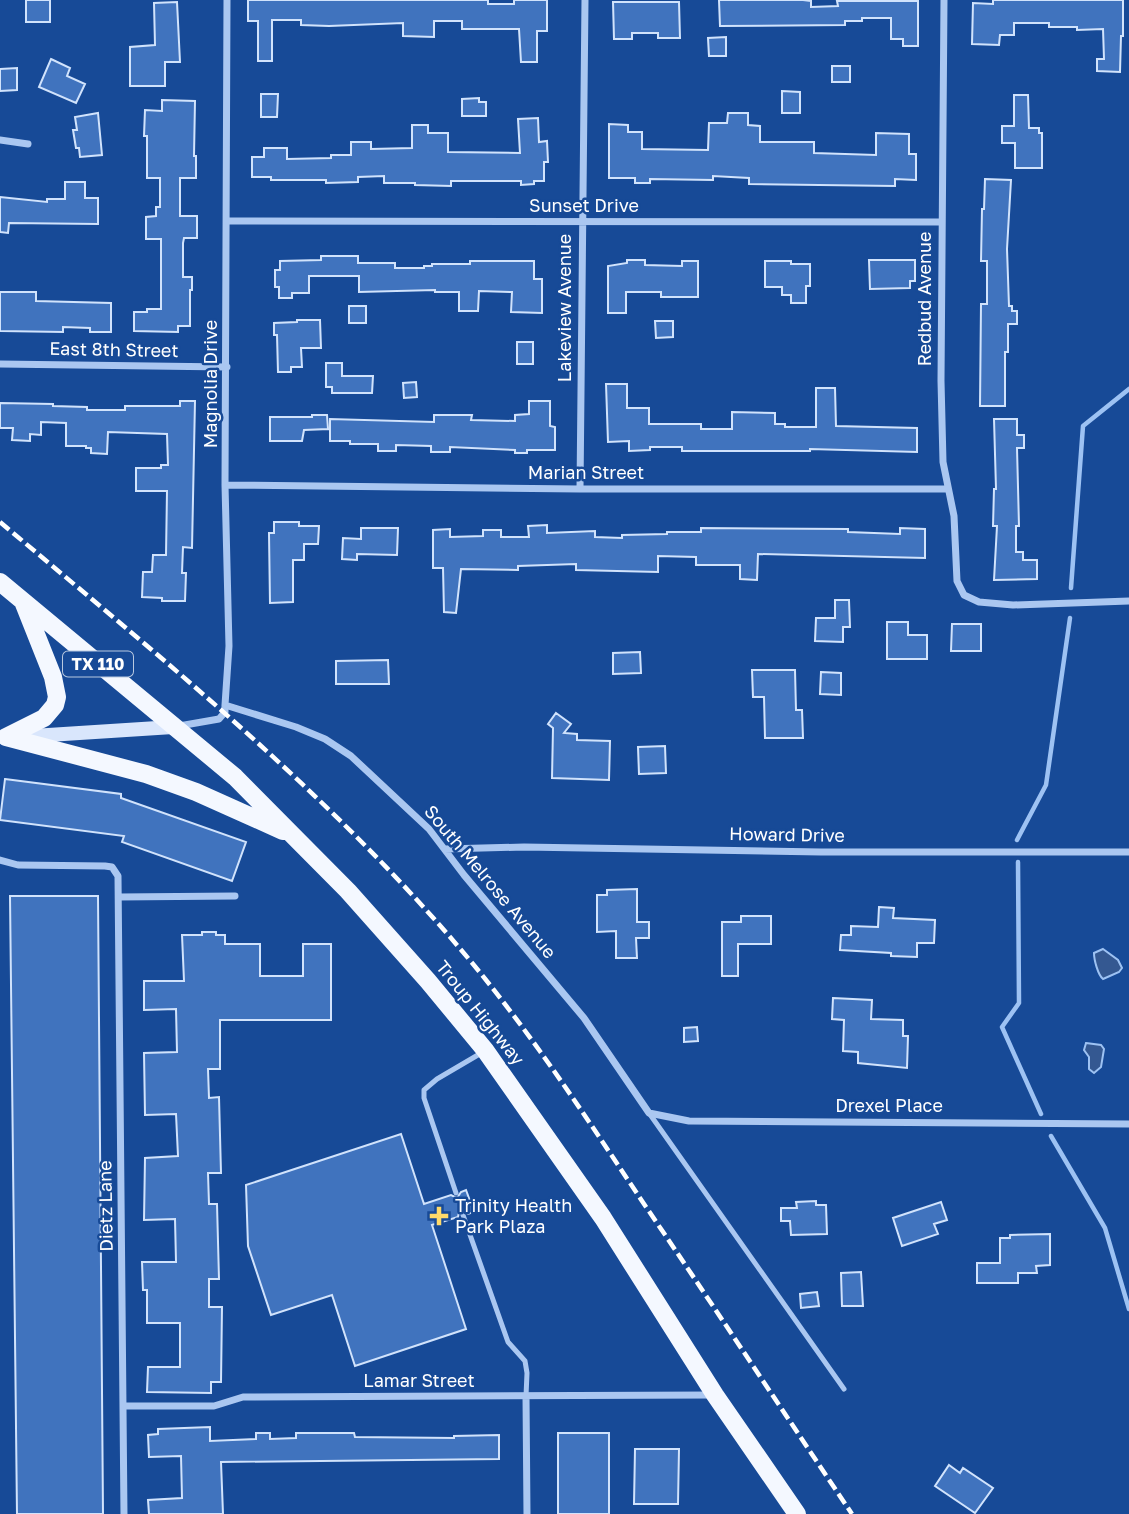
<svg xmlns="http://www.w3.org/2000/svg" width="1129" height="1514" viewBox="0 0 1129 1514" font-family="'Golos Text',sans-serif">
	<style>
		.water { fill: #345891; stroke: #9dc2f3; stroke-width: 2 }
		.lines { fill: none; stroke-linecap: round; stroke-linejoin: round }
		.stream { stroke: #9dc2f3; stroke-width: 4.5 }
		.building { fill: #4073be; stroke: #d1e3fc; stroke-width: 2 }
		.lane { stroke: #aac7f1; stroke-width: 5 }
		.street { stroke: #aac7f1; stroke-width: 7 }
		.secondary { stroke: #d9e6fc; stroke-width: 14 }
		.primary { stroke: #f4f8ff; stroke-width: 18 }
		.rail { stroke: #fff; stroke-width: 4.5; stroke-dasharray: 12 5; stroke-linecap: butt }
		.poi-dot { fill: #ffda6a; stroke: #174a97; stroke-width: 2.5 }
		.labels { text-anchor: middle; stroke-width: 5; stroke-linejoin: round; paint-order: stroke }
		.shield { fill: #174a97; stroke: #b9c9e0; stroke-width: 2 }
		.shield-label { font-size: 16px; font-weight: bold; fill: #fff }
		.street-label { font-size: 18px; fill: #fff; stroke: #174a97 }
		.poi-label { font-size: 18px; fill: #fff; stroke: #174a97; text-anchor: start }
	</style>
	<rect width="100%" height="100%" fill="#174a97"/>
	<path class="water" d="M1103,949L1118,960L1122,968L1119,972L1103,979C1098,975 1094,960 1094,953Z
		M1086,1043L1101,1045L1104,1049L1101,1067L1094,1073L1089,1069V1057L1084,1050Z"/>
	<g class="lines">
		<path class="stream" d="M1071,588L1083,426L1129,389
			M1017,840L1046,785L1070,618
			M1018,862L1019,1003L1002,1027L1041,1114
			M1051,1136L1105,1228L1129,1309"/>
	</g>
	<path class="building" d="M26,0H50V22H26Z
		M248,0H488V4H514V0H547V31H537V62H521L519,29H462V21H434V37L403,36V23L329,26L301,25V20H272V61H258V21H248Z
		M719,0H803L811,1V7L838,6L837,1H918V46H903V39H891V18H862V21H845V25L720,26Z
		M993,0H1123V36H1121L1120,72L1097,71V59H1104L1103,29L1077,30V27H1049V23H1014V35H1000L999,45L972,44L973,3L993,4Z
		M177,2L180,62H165V86H130V47L155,45L154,3Z
		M613,2H679L680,38H658V33H632V39H614Z
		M726,37V56H709L708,38Z
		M51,59L70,68L67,76L85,84L76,103L39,87Z
		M832,66H850V82H832Z
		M17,68V90L0,91V69Z
		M782,91L800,92V113H782Z
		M261,94H278L277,117H261Z
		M1014,95H1028L1029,128H1039V133H1042V168H1015V143H1002V126H1014Z
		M479,98V102H486V116H462V99Z
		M162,100L195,101L194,156H196V178H180V216H197V238H184L183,243V277H192V290H190V326H178V332L134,331V312H147V309H161V239H146V217L156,216V207H160V178H147V136H144L145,110L162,111Z
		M98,113L102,155L80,157L79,148H76L73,130H77L75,117Z
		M728,113H748V125L760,126V142H814V153L876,155V133L909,134V154H916V180L895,179V186L749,184V178L713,176V180L650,179V183H635V178H609V124L628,125V132H642V149L708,150L709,123H727Z
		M538,118L539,142L547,141L548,162H544V181H534V184L521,185V181H451V186L415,185V183H384V176L358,177V182L326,183V180H271V177H252V157H264V148H287V159L331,158V155H351V142H371V149L412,148V125H428V133H448V152L520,153L518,119Z
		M985,179L1011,180L1007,249L1009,306H1012V311H1017V324H1008V352H1005V406H980L981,304H987V261H981L982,209H984Z
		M65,182H85V198H98V224L9,223L8,233L0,232V197L47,202V199H65Z
		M321,256H358V263H395V268H424V266H432V264H470V261H534V279H542V313L511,312L512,292L479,291L478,311H459V292H435V290L359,292V276H309V293H292V298H279V287H275V270H280V261L321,260Z
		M627,260H645V265L682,266V261H698V297H661V292H626V313H608V266L627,263Z
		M869,260H915V281H910V288L870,289Z
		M765,261H791V264H810V286H806V303H791V295H782V287H765Z
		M0,292H36V301L111,303V332H90V328L63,327V332L0,331Z
		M349,306H366V323H349Z
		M297,320H320L321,348H301L302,367H291V372H278L277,335H274V323L297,322Z
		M655,321H673V337L656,338Z
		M517,342H533V364H517Z
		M326,363H342V376H373L372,393H332V387H326Z
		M416,382L417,397L404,398L403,383Z
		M606,384H627V408H649V424H701V429H732V412L775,413V424H785V427H816V388H835L836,426L917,428V452L810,449V451H682V447H650V450L629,451V441L608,442Z
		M180,401H195L192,548L183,547L182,573H186L185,601H162V598L142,597L143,572H152L153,555H166L167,491H136V468H161V465H168L167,434L108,432L107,454L91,453V448H86V446H66V423L41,422V435L30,434V441L12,440L13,428H0V403L53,404V406L87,407V410H125V406H180Z
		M529,401H550V426L555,427V450H527V453H515V450L450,447V452H431V446L396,445V451H378V444H350V441H330V419L434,422V415H472L471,420L515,421V415L529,414Z
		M312,415H327L328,429L304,430L302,441H270V417H312Z
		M994,419H1017V435H1024V448H1017L1019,526H1016V552H1023V560H1037V579L994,580L997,526H993L994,489H996Z
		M274,522H299V526H319L318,544H304V560H293V602L270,603L269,533H274Z
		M547,525V533L595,531V537L622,538V535L667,534V532H701V528L848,529V532L900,534V528L925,529V558L758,554L757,580L740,579V565H696V557L658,556V572L576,570V564L518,566V570L461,569L456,613L444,612L443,568H433V530L450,529V537L483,536V530H501V537H529L528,526Z
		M361,528H398L397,555L357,554V560L342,559L343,538L361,539Z
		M835,600H849L850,627H843V642L815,641L816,618H835Z
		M887,622H908V635H927V659H887Z
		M952,624H981V651H951Z
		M640,652L641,673L613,674V653Z
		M388,660L389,684H336V661Z
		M752,670H795L796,710H802L803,738H765L764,697H753Z
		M821,672L841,673V695L820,694Z
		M556,713L571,724L564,733L577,734V740L610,741L609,780L552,778L553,728L548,724Z
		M665,746L666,773L639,774L638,747Z
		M5,779L121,794V798L246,842L232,881L122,842L124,836L0,820Z
		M637,889V922H649V938H636L637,958H616V931L597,932V895H607V890Z
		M10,896H98L103,1514H17Z
		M879,907L894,908L893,918L935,920L934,943H917V957L891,956V953L840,950L841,935H851V926L878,927Z
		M741,916H771V944H738V976H722V922H741Z
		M202,932H216V935H225V944H260V976H303V944H331V1020H220V1069H208L209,1098L219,1097L221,1173H208L209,1204H217L219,1279H209V1307H222L221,1382H211V1393L147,1392L148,1367H180V1323H147V1290H143L142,1262H176L175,1219L144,1220L145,1158L178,1156L176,1114L145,1115L144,1053L177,1052L176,1009L144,1010V981H184L182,935H202Z
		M833,998L872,1000L871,1019L903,1020V1036H908L907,1068L858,1063V1052L843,1051L844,1020L832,1019Z
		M697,1027L698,1041L684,1042V1028Z
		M401,1134L424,1204L451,1195L457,1198L461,1192L466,1190L474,1212L468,1214L462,1210L459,1212L458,1217L432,1225L466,1329L355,1366L332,1295L271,1315L248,1246L246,1185Z
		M816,1201V1205H826L827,1234L791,1235L790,1221H781V1208H797L796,1202Z
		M941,1202L947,1220L934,1224L938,1234L902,1246L893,1218Z
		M1050,1234V1265L1036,1266L1037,1273H1018V1283H977V1263H1000V1238H1010V1235Z
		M861,1272L863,1306H842L841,1273Z
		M817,1292L819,1306L801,1308L800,1294Z
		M210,1427V1441L256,1439V1433H270V1439L296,1438V1433H354L355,1437L454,1438V1436L499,1435V1459L221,1462L223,1514H149L148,1500L182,1498L181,1456L149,1457L148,1435L158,1434V1429Z
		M558,1433H609V1514H558Z
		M635,1449H679L678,1504H634Z
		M949,1465L960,1473L963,1468L993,1488L975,1513L935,1486Z"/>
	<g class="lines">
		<path class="lane" d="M649,1113L844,1389
			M456,1193L424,1098V1090L437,1079L483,1052
			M463,1215L508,1342L525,1361L527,1373L526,1396"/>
		<path class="street" d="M944,0L941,381L943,462L954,516L957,581L964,595L979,602L1013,605L1129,601
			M0,140L28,144
			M227,221L942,222
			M0,364L227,367
			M225,485L580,489H947
			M580,489L585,0
			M225,705L296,727L325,739L351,756L429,829L464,875L584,1018L649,1113L689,1121L1129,1124
			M179,726L219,719L225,712V705L229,646L225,485L227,0
			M445,849L524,847L821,852H1129
			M0,860L18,865L105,866L112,867L118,876L124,1514
			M119,897L235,896
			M526,1396L527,1514
			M124,1406H214L243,1397L714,1395"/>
		<path class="secondary" d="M17,737L173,727"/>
		<path class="primary" d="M0,582L235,777L348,891L428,981L485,1050L603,1218L715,1395L797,1514
			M6,737L146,774L196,792L283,831
			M6,737L44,718L55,705L57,697L53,677L24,604"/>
		<path class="rail" d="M0,522C165,661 334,797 473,964C535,1039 588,1120 642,1201C713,1305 782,1410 852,1514"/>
	</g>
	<path class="poi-dot" d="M435.5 1205.5h7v7h7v7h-7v7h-7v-7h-7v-7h7z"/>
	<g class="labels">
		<rect class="shield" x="63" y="651.5" width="70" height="25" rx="5"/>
		<g class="shield-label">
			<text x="98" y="670">TX 110</text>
		</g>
		<g class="street-label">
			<text x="584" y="212">Sunset Drive</text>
			<text transform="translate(925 299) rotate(-90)" y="6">Redbud Avenue</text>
			<text transform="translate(565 308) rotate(-90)" y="6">Lakeview Avenue</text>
			<text transform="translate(114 350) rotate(1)" y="6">East 8th Street</text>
			<text transform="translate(211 384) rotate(-90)" y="6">Magnolia Drive</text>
			<text x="586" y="479">Marian Street</text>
			<text transform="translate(787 835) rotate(1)" y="6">Howard Drive</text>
			<text transform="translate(490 882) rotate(50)" y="6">South Melrose Avenue</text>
			<text transform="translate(480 1013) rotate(51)" y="6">Troup Highway</text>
			<text x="889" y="1112">Drexel Place</text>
			<text transform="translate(106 1206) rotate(-91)" y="6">Dietz Lane</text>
			<text x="419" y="1387">Lamar Street</text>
		</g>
		<g class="poi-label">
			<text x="455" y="1212">Trinity Health<tspan x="455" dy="21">Park Plaza</tspan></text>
		</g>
	</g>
</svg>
